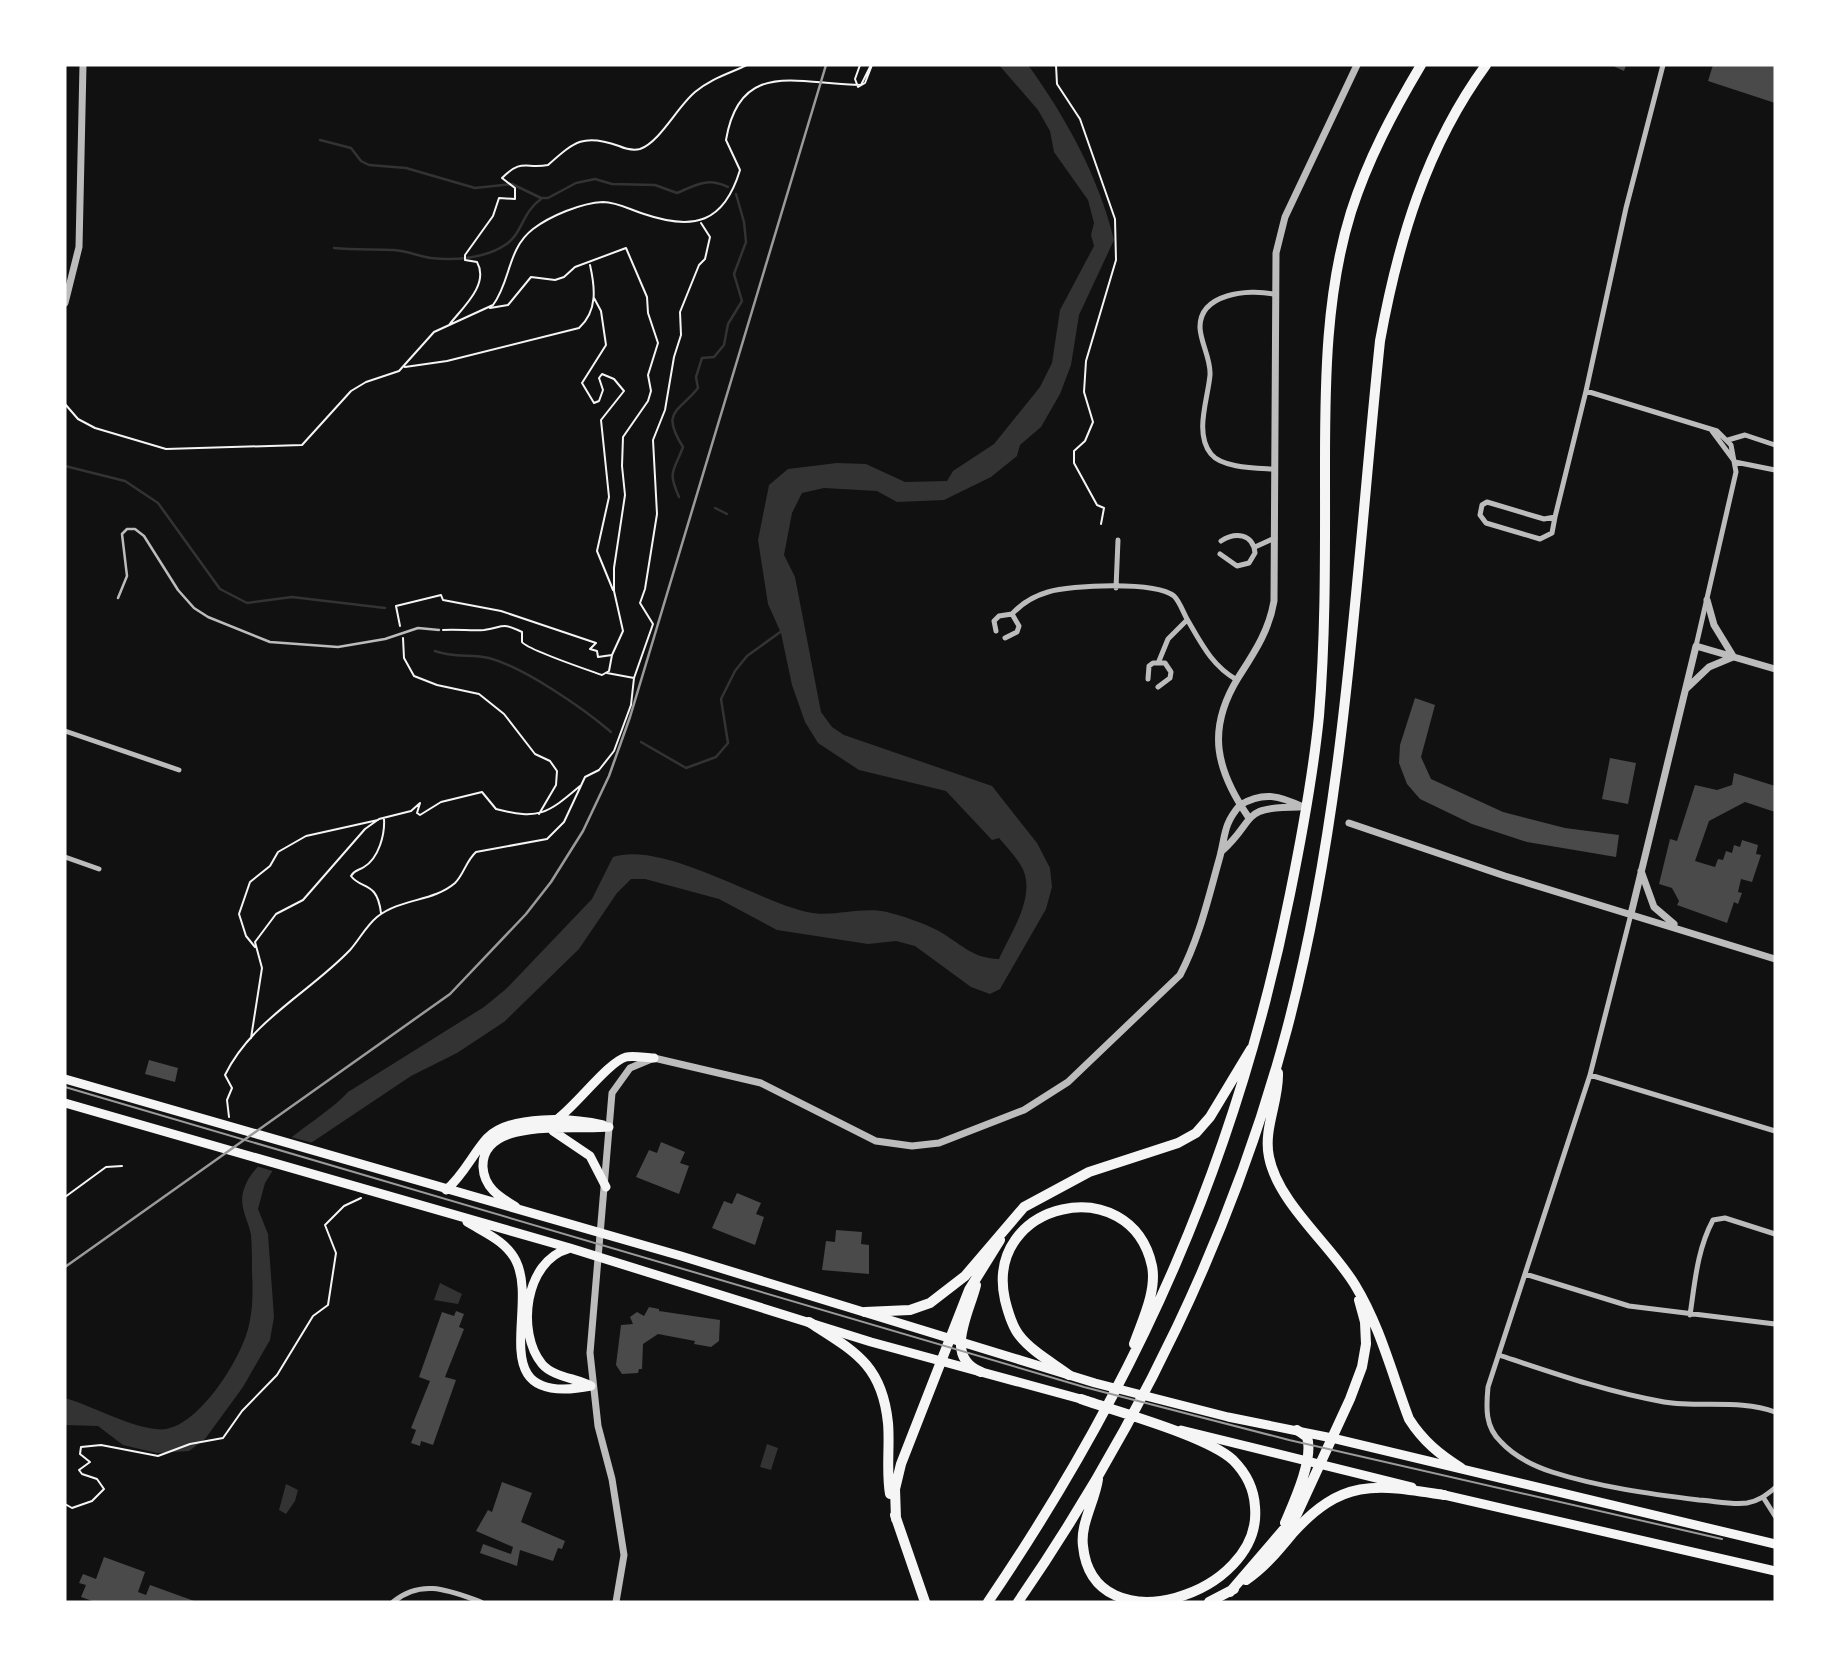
<svg xmlns="http://www.w3.org/2000/svg" width="1840" height="1667" viewBox="0 0 1840 1667" font-family="'Roboto Condensed',sans-serif">
	<style>
		.water { fill: #333 }
		.pier { fill: #111 }
		.lines { fill: none; stroke-linecap: round; stroke-linejoin: round }
		.stream { stroke: #333; stroke-width: 2.5 }
		.building { fill: #4a4a4a }
		.path { stroke: #f5f5f5; stroke-width: 2 }
		.service { stroke: #bcbcbc; stroke-width: 2.5 }
		.minor { stroke: #bcbcbc; stroke-width: 5 }
		.tertiary { stroke: #bcbcbc; stroke-width: 7 }
		.primary { stroke: #f5f5f5; stroke-width: 9 }
		.motorway { stroke: #f5f5f5; stroke-width: 10 }
		.tram { stroke: #9a9a9a; stroke-width: 2 }
		.rail { stroke: #9a9a9a; stroke-width: 2.5 }
	</style>
	<rect width="100%" height="100%" fill="#111"/>
	<path class="water" d="M999,65H1028C1066,117 1099,178 1114,240L1079,315L1071,365L1060,394L1041,427L1020,445L1017,456L991,477L944,500L897,502L877,491L824,488L802,493L792,513L784,555L795,577L821,712L832,727L844,735L992,786L1037,843L1050,868L1052,887L1046,909L1000,989L990,994L971,987L915,946L896,941L868,944L777,930L719,899L645,879H631L617,893L579,949L504,1022L457,1053L411,1076L275,1167L265,1183L258,1209L268,1234L274,1317L270,1340L243,1387L205,1439L189,1451L157,1453L123,1445L98,1426L65,1425V1398C91,1405 141,1433 166,1429C200,1424 242,1358 249,1325C253,1308 253,1290 252,1272C252,1260 252,1247 251,1235C248,1219 238,1206 244,1189C254,1155 324,1119 348,1092L484,1007L506,989L592,899L613,857C663,841 755,900 807,912C832,918 861,906 887,912C903,916 923,923 937,930C961,943 970,958 999,959C1011,932 1039,893 1020,864C1014,855 1006,846 999,838L992,840L946,791L859,770L818,743L805,722L792,685L781,633L768,604L758,540L769,485L788,469L837,463L866,464L905,482L947,481L953,471L994,444L1040,387L1052,363L1060,310L1094,246L1091,235L1094,223L1088,200L1054,152L1050,131L1038,110Z
		M440,1283L462,1294L458,1304L434,1300Z
		M767,1444L778,1448L771,1470L760,1467Z
		M286,1484L298,1490L295,1501L286,1514L279,1510Z"/>
	<path class="pier" d="M287,1136L317,1144L276,1172L256,1166Z"/>
	<g class="lines">
		<path class="stream" d="M320,140L351,148L361,161L369,165L406,168L475,188L512,184L541,198H548L576,183L595,179L612,184L655,185L677,193C696,185 707,177 728,187
			M334,248C354,250 374,249 394,250C407,251 418,256 431,258C454,261 486,258 505,245C522,235 522,212 541,199
			M65,466L125,481L158,503L220,589L247,603L292,597L385,608
			M679,497C667,470 674,472 683,447C660,411 679,412 698,388L696,377L702,358L714,357L724,345L728,324L742,301L734,274L746,242L744,222L736,194
			M715,508L727,514
			M435,651C453,658 471,654 489,658C525,668 583,708 611,732
			M641,742L686,768L716,757L728,743L721,699L735,671L747,656L783,630"/>
	</g>
	<path class="building" d="M1611,65H1626L1624,71Z
		M1713,65H1775V103L1708,81Z
		M1415,698L1435,705L1421,757L1431,779L1503,812L1565,828L1619,835L1616,857L1527,842L1472,824L1420,799L1407,784L1399,763L1400,745Z
		M1610,758L1636,763L1628,804L1602,799Z
		M1734,773L1775,786V812L1745,802L1709,821L1695,861L1715,867L1718,859L1723,860L1726,851L1732,853L1734,845L1740,847L1742,840L1758,845L1756,854L1761,855L1752,882L1741,879L1738,892L1742,893L1738,904L1734,902L1727,923L1677,905L1679,901L1672,888L1659,884L1670,839L1677,841L1695,785L1717,790L1732,785Z
		M149,1060L178,1068L175,1082L145,1074Z
		M661,1142L685,1152L680,1163L689,1166L679,1194L636,1177L649,1150L657,1153Z
		M737,1193L761,1203L756,1214L764,1217L755,1245L712,1228L724,1201L732,1204Z
		M836,1230L862,1232L861,1244L869,1245V1274L822,1270L826,1241L835,1242Z
		M649,1307L659,1309V1311L720,1320L719,1341L711,1347L694,1344L695,1341L658,1334L643,1344L642,1369H639L638,1373L622,1374L616,1365L621,1325L633,1324L630,1317L637,1312L644,1316Z
		M456,1311L464,1314L459,1327L464,1329L445,1377L456,1380L433,1445L421,1441L420,1446L411,1443L416,1430L411,1428L430,1381L419,1377L442,1312L454,1316Z
		M502,1482L532,1493L521,1522L565,1541L562,1549L558,1548L553,1561L520,1550L517,1566L480,1553L483,1544L511,1554L513,1547L476,1531L488,1510L492,1512Z
		M104,1557L145,1572L138,1592L146,1595L150,1585L197,1602H95L81,1597L86,1585L79,1583L83,1574L96,1579Z"/>
	<g class="lines">
		<path class="path" d="M860,65L855,79L858,87L865,83L872,65
			M1056,65L1057,84L1080,119L1115,219L1116,260L1086,361L1084,392L1093,422L1085,441L1074,451V463L1097,505L1104,508L1101,524
			M594,298L601,311L606,345L582,383L594,403L599,401L603,390L599,378L602,374L614,379L624,391L601,420L609,497L597,551L613,590
			M449,325C461,309 490,285 477,262L465,260V255L493,216L499,198L515,199V188L502,178C522,158 525,169 548,165C574,142 583,133 619,146C626,149 632,151 640,149C660,142 677,107 695,92C712,78 728,74 747,65
			M405,367L447,361L579,328C598,311 595,287 590,265
			M65,404L78,419L95,428L166,449L302,445L351,391L366,382L399,371L434,332L493,305C511,281 507,249 533,229C550,216 581,203 603,202C617,202 631,210 644,214C694,231 724,223 740,170L726,140C740,57 800,85 861,85L871,65
			M400,626L396,606L441,595L443,600L501,611L596,643L590,649L597,651L598,657L612,655
			M443,630C457,629 472,631 484,630C504,627 502,622 522,632V642C528,650 588,670 602,675L609,671L612,655L623,631L614,591V568L625,495L622,466L623,437L648,401L651,391L648,375L658,343L648,313L647,297L626,248L575,267L564,277L555,280L531,277L508,305L490,308
			M403,638L404,658L414,676L437,685L479,694L504,714L535,754L550,761L557,771L556,785L539,814
			M634,678L653,624L640,603L645,589L657,514L653,440L665,410L674,357L681,335L680,312L699,265L705,259L710,237L701,223
			M381,913C377,880 361,890 351,876C355,869 358,871 364,867C379,858 385,834 384,819
			M255,947L246,936L239,914L250,882L270,866L278,852L306,836L378,820
			M251,1038L262,968L255,942L276,914L303,900L365,829L379,819L411,811L420,803L417,813L420,815L441,802L482,792L496,809C539,820 547,814 580,786
			M229,1117L227,1100L232,1088L225,1075C252,1020 309,993 350,950C359,940 366,926 377,917C401,898 433,902 455,883C464,874 466,861 476,852L547,839L564,822L585,777L599,770L614,751L631,705L634,678L607,673
			M65,1197L106,1167L122,1166
			M65,1504L72,1508L92,1501L104,1489L97,1479L82,1474L79,1470L90,1462L80,1454L81,1447L101,1445L158,1456L190,1444L223,1438L242,1411L277,1375L313,1316L328,1305L336,1253L325,1225L344,1206L361,1198"/>
		<path class="service" d="M118,598L127,576L122,534L127,529H135L144,536L178,590L194,608L208,617L270,642L338,647L385,639L418,628L439,630"/>
		<path class="minor" d="M1586,391L1717,431L1731,445L1736,472L1696,646
			M1712,431L1735,462
			M1728,440L1745,435L1775,445
			M1735,462L1775,470
			M1273,469C1256,468 1222,468 1211,454C1194,433 1208,399 1210,375C1211,359 1201,344 1200,328C1199,293 1249,289 1273,294
			M1555,517L1552,533L1540,539L1486,523L1480,515L1482,505L1487,502L1544,519L1555,517L1586,391L1626,208L1663,65
			M1255,547L1275,538
			M1220,554L1237,566L1249,563L1255,553C1253,533 1235,532 1221,541
			M1116,588L1118,540
			M1012,614C1022,603 1034,596 1048,592C1071,585 1155,581 1174,596C1180,602 1183,612 1187,619C1201,643 1212,666 1237,680
			M996,631L994,621L999,616L1012,614L1019,626L1017,632L1005,638
			M1159,661L1168,639L1187,620
			M1148,679L1149,666L1153,663H1165L1171,672L1170,678L1158,687
			M65,731L179,770
			M65,857L99,869
			M1631,914L1590,1075L1488,1387C1486,1408 1485,1427 1501,1442C1514,1456 1534,1466 1552,1472C1599,1487 1650,1494 1699,1500C1715,1501 1732,1505 1747,1503C1759,1501 1766,1495 1775,1488
			M1590,1075L1775,1131
			M1525,1274L1629,1306L1775,1324
			M1690,1315C1695,1282 1697,1250 1713,1220L1725,1218L1775,1234
			M1499,1355C1553,1373 1607,1392 1664,1402C1700,1408 1740,1399 1775,1412
			M1763,1497L1775,1516
			M393,1602C422,1578 450,1591 481,1602"/>
		<path class="tertiary" d="M65,303L79,247L83,65
			M1707,600L1714,625L1733,656
			M1687,688L1709,667L1733,657
			M1249,818C1216,770 1206,730 1238,678C1254,653 1269,631 1274,601L1276,253L1285,217L1357,65
			M1349,823L1505,876L1775,959
			M1221,852C1258,819 1238,807 1299,807
			M1641,871L1654,907L1674,924
			M1631,914L1696,646L1775,669
			M616,1602L624,1555L612,1479L598,1426L590,1353L612,1093L630,1068L654,1058L761,1083L876,1141L912,1146L939,1143L1024,1110L1068,1082L1180,975C1199,939 1208,899 1219,860C1226,836 1222,826 1240,805C1264,791 1280,796 1303,807"/>
		<path class="primary" d="M65,1079L681,1256L1095,1383L1228,1417L1332,1438L1775,1544
			M65,1103L570,1248L871,1342L1088,1401
			M556,1120C576,1106 608,1062 626,1057C634,1055 646,1058 654,1058
			M553,1131L590,1156L606,1187
			M446,1190C463,1176 472,1155 487,1138C510,1114 573,1118 603,1125
			M516,1207C500,1197 484,1188 483,1167C481,1116 577,1131 609,1127
			M467,1222C485,1233 506,1241 516,1261C540,1309 480,1408 591,1386
			M568,1249C525,1261 516,1332 542,1364C553,1377 576,1378 591,1386
			M1181,1430L1412,1487
			M1440,1494L1775,1571"/>
		<path class="motorway" d="M1278,1073C1279,1101 1263,1129 1269,1157C1278,1203 1331,1245 1355,1285C1380,1326 1392,1374 1409,1419C1423,1441 1439,1454 1461,1468
			M976,1285C969,1314 943,1357 981,1372
			M865,1312L910,1310L930,1303L965,1276L1024,1207L1089,1172L1178,1143L1196,1133L1210,1117L1251,1049
			M809,1322C854,1351 882,1364 888,1423C890,1446 886,1471 890,1494
			M1069,1375C1053,1363 1031,1351 1019,1335C1012,1326 1008,1312 1005,1300C983,1201 1131,1169 1152,1266C1157,1291 1142,1321 1134,1344
			M1081,1399C1118,1412 1207,1436 1233,1460C1246,1473 1254,1488 1255,1507C1263,1595 1093,1648 1083,1546C1080,1524 1095,1501 1098,1479
			M895,1515L925,1602
			M896,1519L895,1489L901,1464L969,1290L1000,1240
			M1285,1523C1294,1502 1314,1459 1307,1437L1297,1430
			M1246,1580C1264,1568 1278,1551 1292,1534C1342,1478 1375,1484 1444,1495
			M1230,1592L1297,1514L1350,1399L1362,1367L1366,1344L1365,1322L1359,1300
			M988,1602C1139,1380 1237,1158 1290,894C1302,835 1313,776 1319,716C1326,632 1325,547 1325,463C1325,380 1326,292 1351,212C1368,159 1393,112 1421,65
			M1018,1602C1137,1429 1233,1233 1287,1029C1346,806 1356,570 1380,341C1398,242 1426,147 1486,65
			M1209,1602L1234,1589"/>
		<path class="tram" d="M65,1087L1084,1387L1289,1440L1722,1539"/>
		<path class="rail" d="M65,1267L450,994L526,914L551,882L583,831L609,776L630,717L826,65"/>
	</g>
	<rect width="1840" height="1667" fill="none" stroke="#ffffff" stroke-width="133"/>
</svg>
